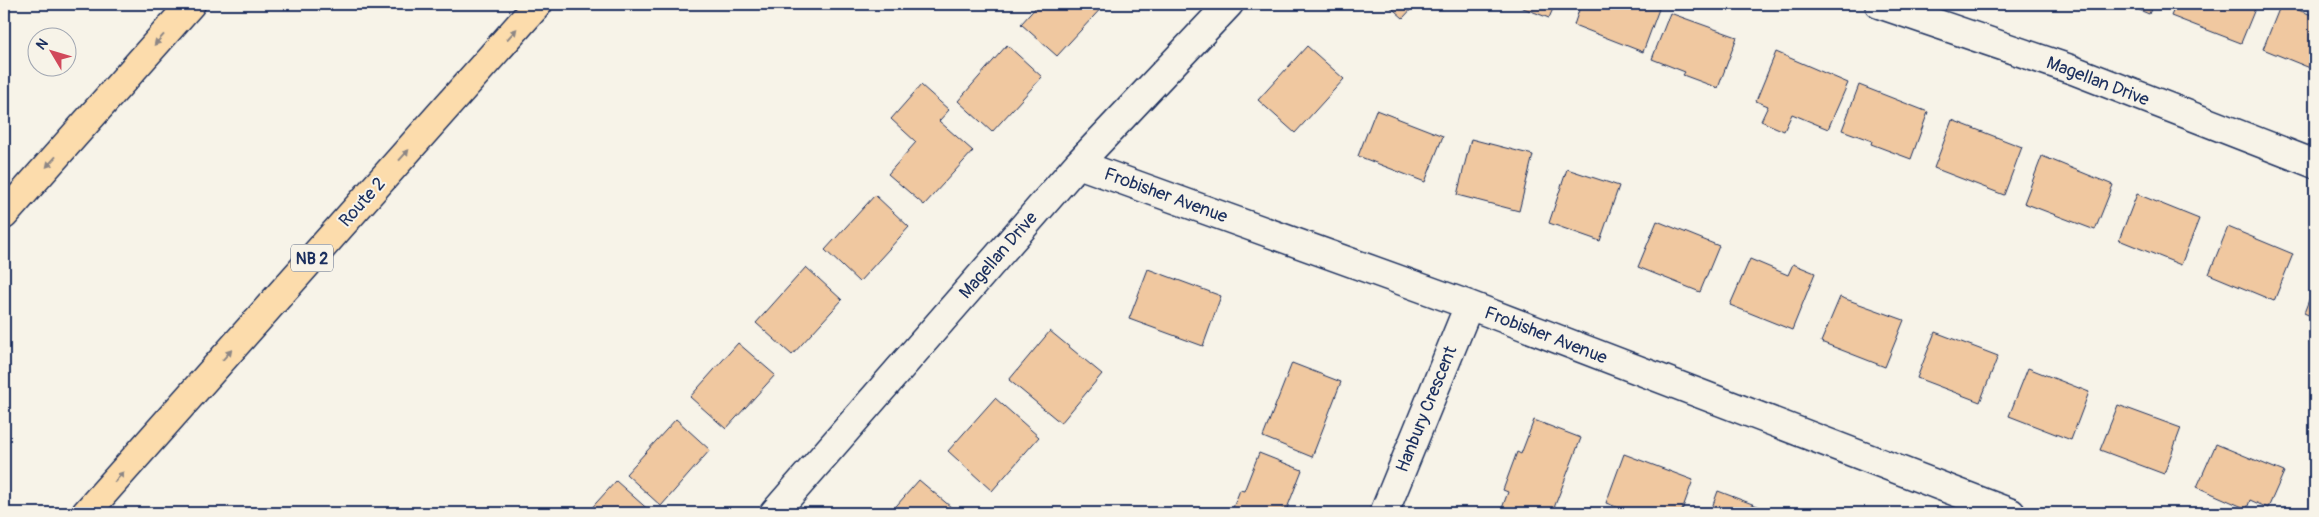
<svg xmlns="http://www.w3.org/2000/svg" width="2319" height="517" viewBox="0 0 2319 517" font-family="Pangolin,sans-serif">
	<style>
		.building { fill: #f0c8a0; stroke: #1b2f5e }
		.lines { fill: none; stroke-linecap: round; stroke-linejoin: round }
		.street-casing { stroke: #1b2f5e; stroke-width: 31 }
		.highway-casing { stroke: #1b2f5e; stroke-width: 31 }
		.street { stroke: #f7f3e8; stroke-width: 28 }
		.highway { stroke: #fcdcac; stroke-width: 28 }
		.oneway { fill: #8c8685 }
		.labels { text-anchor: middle; stroke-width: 4; stroke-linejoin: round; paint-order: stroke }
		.shield { fill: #f7f3e8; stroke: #5d6a87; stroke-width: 1 }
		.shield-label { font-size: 16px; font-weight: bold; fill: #1b2f5e }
		.street-label { font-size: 18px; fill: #1b2f5e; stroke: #f7f3e8 }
	</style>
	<rect width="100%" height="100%" fill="#f7f3e8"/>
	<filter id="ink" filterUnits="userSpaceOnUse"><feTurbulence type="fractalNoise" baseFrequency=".02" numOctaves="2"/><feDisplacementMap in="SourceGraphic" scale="10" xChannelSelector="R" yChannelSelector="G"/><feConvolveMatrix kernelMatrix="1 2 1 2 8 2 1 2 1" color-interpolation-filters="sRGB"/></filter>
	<g filter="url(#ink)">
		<path class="building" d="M1039,4H1105L1057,56L1021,24Z
			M1387,4H1416L1403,18Z
			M1513,4H1555L1549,18Z
			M1581,4H1645L1659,9L1643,52L1574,25Z
			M2125,4H2153L2149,14Z
			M2176,4H2257L2241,43L2171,16Z
			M2281,4L2315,16V70L2263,49Z
			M1670,13L1737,37L1718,88L1683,75L1685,72L1652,59Z
			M1007,45L1042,77L992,132L958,101Z
			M1307,46L1344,79L1295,133L1258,100Z
			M1776,52L1848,83L1828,129L1792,114L1784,131L1761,121L1768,106L1756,101Z
			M921,85L949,110L939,121L973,151L924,205L888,174L916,142L891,119Z
			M1859,85L1928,112L1911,159L1871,144L1872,141L1842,130Z
			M1376,110L1443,136L1425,182L1358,156Z
			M1952,120L2022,147L2004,195L1934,168Z
			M1471,139L1533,155L1519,211L1457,195Z
			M2042,156L2113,185L2095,230L2024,203Z
			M1567,169L1619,186L1600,241L1549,223Z
			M2137,194L2199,219L2181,265L2119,240Z
			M875,195L909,227L859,282L825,250Z
			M1657,221L1719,246L1700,292L1638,267Z
			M2228,227L2293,254L2274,301L2209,274Z
			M1750,259L1788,275L1793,264L1815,273L1792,330L1730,305Z
			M806,267L842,300L792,355L756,323Z
			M1148,269L1221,296L1203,346L1129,319Z
			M2315,284V318L2304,313Z
			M1840,297L1904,320L1885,367L1821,342Z
			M1050,331L1102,374L1061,423L1009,380Z
			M1935,332L1998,356L1980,402L1917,378Z
			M738,343L775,375L726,429L690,397Z
			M1292,363L1341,382L1312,457L1263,437Z
			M2028,368L2089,392L2071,440L2009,416Z
			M995,398L1039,437L992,491L948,451Z
			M2118,405L2181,428L2164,474L2100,450Z
			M676,419L710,450L661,506L626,474Z
			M1534,420L1581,438L1552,513H1507L1501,511L1508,492L1503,490L1517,452L1521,454Z
			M2216,444L2284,472L2268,508L2250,500L2247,509L2197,487Z
			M1259,453L1302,470L1286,511L1282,509L1280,513H1231L1240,490L1244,491Z
			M1624,454L1693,480L1681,513H1632L1606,503Z
			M919,480L958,513H890Z
			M616,481L652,513H587Z
			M1718,491L1776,513H1710Z"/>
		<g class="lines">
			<g class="street-casing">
				<path id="street" d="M1879,4L2073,70L2315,164
					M1078,164L1469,305L2011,513
					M774,513L1078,164L1229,4
					M1384,513L1469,305"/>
			</g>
			<g class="highway-casing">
				<path id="highway" d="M4,215L191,4
					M86,513L538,4"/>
			</g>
			<use href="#street" class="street"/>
			<use href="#highway" class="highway"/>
		</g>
		<defs><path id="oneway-solid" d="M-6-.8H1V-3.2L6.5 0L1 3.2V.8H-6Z" transform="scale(1.25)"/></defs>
		<g class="oneway">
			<use href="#oneway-solid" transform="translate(512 34) rotate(-48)"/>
			<use href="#oneway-solid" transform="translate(159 40) rotate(132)"/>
			<use href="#oneway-solid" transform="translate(404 155) rotate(-48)"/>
			<use href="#oneway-solid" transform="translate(51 162) rotate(132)"/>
			<use href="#oneway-solid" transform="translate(227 355) rotate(-48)"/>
			<use href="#oneway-solid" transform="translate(119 477) rotate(-48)"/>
		</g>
	</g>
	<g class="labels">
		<rect class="shield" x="291" y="244.5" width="42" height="27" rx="4"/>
		<g class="shield-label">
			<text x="312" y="264">NB 2</text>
		</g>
		<g class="street-label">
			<text transform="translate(2098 81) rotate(21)" y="6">Magellan Drive</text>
			<text transform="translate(1166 195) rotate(20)" y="6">Frobisher Avenue</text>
			<text transform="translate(362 202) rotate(-48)" y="6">Route 2</text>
			<text transform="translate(998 255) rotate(-49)" y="6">Magellan Drive</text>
			<text transform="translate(1546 335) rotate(21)" y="6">Frobisher Avenue</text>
			<text transform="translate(1426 409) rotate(-68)" y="6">Hanbury Crescent</text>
		</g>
	</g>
	<rect width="2319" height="517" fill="none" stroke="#f7f3e8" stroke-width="20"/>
	<rect x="10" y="10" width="2299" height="497" fill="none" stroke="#1b2f5e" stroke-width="2" filter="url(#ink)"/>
	<g transform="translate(52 52) rotate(308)"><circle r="24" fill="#f7f3e8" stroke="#9fa5b1"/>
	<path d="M0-4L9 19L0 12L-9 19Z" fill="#d1495b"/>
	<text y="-8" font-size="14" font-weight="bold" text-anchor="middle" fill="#1b2f5e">N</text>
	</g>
</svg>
